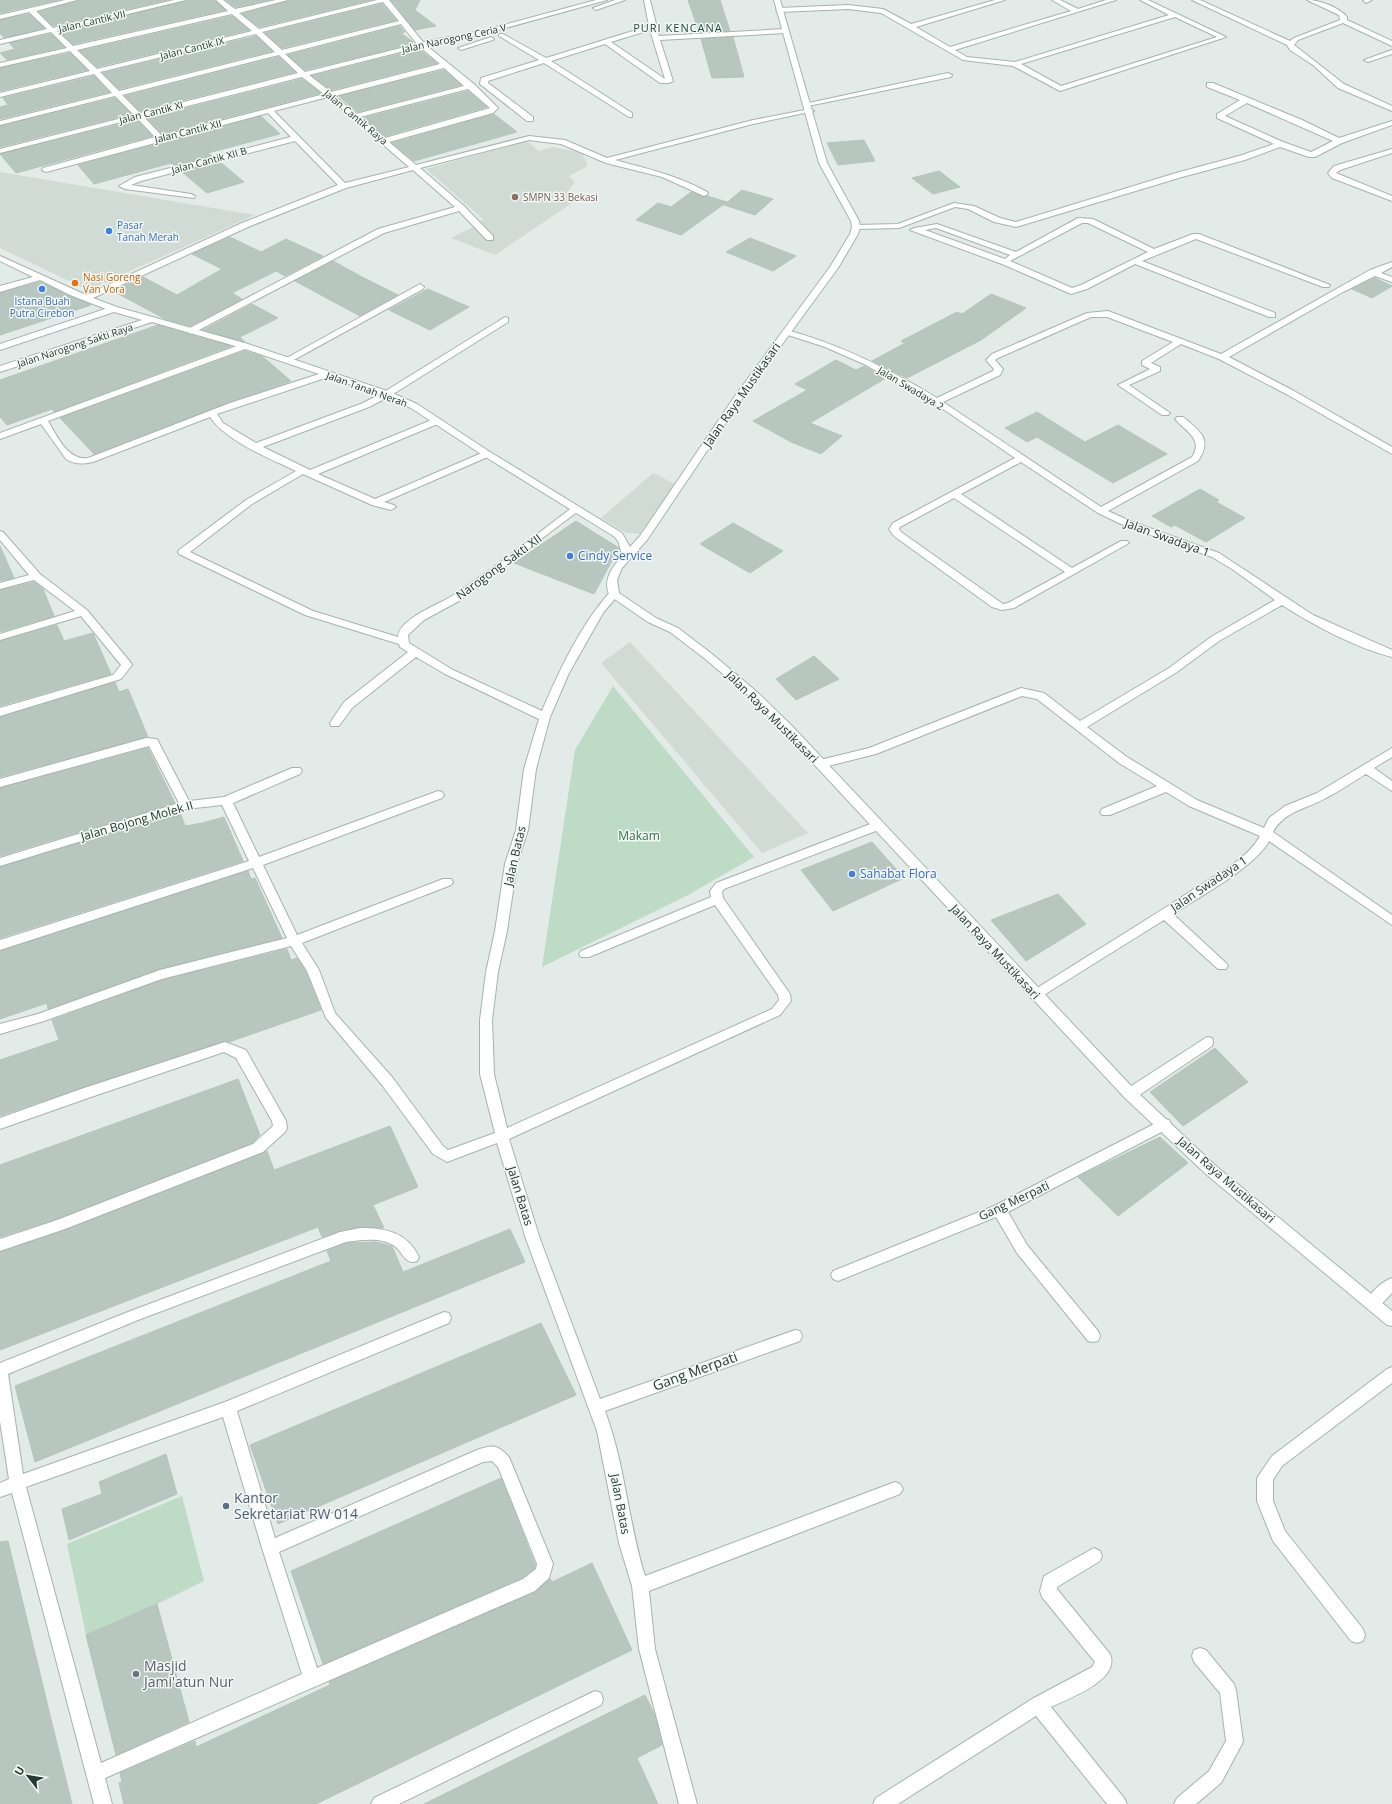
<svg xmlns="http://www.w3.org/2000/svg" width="1392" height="1804" viewBox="0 0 1392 1804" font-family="'Open Sans',sans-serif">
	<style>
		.built { fill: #d1dbd6 }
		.green { fill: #bddbc5 }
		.building { fill: #b8c6c0; stroke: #b5c4be }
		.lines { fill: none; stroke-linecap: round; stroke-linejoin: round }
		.street-casing { stroke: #a5b3ae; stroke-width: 2 }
		.secondary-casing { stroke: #a2b6af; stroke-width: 2 }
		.street { fill: #fff; fill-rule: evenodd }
		.secondary { fill: #fff; fill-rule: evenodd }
		.education-dot { fill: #8d6e63; stroke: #f3f8f5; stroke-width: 1.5 }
		.shop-dot { fill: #3f7fe0; stroke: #f3f8f5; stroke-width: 1.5 }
		.food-dot { fill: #e8710a; stroke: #f3f8f5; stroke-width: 1.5 }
		.service-dot { fill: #5c6f8a; stroke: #f3f8f5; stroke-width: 1.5 }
		.worship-dot { fill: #6b7280; stroke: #f3f8f5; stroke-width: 1.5 }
		.labels { text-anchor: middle; stroke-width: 3; stroke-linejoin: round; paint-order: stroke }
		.far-street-label { font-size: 10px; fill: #243b35; stroke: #f3f8f5 }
		.far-education-label { font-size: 10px; fill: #785e54; stroke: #f3f8f5; text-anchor: start }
		.far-shop-label { font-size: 10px; fill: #366cbe; stroke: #f3f8f5; text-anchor: start }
		.far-food-label { font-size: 10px; fill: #c56008; stroke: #f3f8f5; text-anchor: start }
		.far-neighbourhood-label { font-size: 11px; letter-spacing: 1px; fill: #214b41; stroke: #f3f8f5 }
		.street-label { font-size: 12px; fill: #243b35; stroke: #f3f8f5 }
		.shop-label { font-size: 12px; fill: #366cbe; stroke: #f3f8f5; text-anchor: start }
		.park-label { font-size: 12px; fill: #316f49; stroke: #f3f8f5 }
		.near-street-label { font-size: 14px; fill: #243b35; stroke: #f3f8f5 }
		.near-service-label { font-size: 14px; fill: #4e5e75; stroke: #f3f8f5; text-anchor: start }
		.near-worship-label { font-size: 14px; fill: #5b616d; stroke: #f3f8f5; text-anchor: start }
	</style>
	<rect width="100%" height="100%" fill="#e2ebe7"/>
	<path class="built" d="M527,141L539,151L553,147L582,153L588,166L569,176L575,182L567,193L575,201L495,255L451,238L477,225L483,219L426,169Z
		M0,172L255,215L88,290L0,248Z
		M653,473L675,484L640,534L626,533L601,518Z
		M630,642L808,833L762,853L601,663Z"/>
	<path class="green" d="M613,686L754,857L690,894L542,967L575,750Z
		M182,1496L204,1581L157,1604L86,1635L67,1544Z"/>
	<path class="building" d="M0,0H58L0,13Z
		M78,0H167L53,26L39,12Z
		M187,0H215L225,10L73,44L60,32Z
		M226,0H269L235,7Z
		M289,0H371L259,27L242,14Z
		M391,0H420L415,10L436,26L415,30Z
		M688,0H720L730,31L699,32Z
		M382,4L396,20L282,48L265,33Z
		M29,14L44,28L4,38L0,33V20Z
		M232,16L249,30L97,67L80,51Z
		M400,26L405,32L401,33L413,42L412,44L305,70L288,55Z
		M51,34L64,47L7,60L0,53L15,49L9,43Z
		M256,36L272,51L119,89L103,73Z
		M733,37L744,77L712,78L701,39Z
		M419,49L437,63L331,90L312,76Z
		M70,53L87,70L0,91V68Z
		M279,57L295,72L140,111L125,96Z
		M444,70L461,85L357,112L339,96Z
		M94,76L109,92L0,119V107L8,105L3,98Z
		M302,79L321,93L162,134L147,118Z
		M468,91L487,107L385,136L363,118Z
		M115,98L131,114L0,147V126Z
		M494,114L517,132L414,161L392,143Z
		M261,116L280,134L208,153L212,156L174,165L171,163L94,184L78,165Z
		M137,120L152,136L16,173L0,154Z
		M864,140L875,161L838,165L827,143Z
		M220,162L244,182L207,193L182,172Z
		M939,171L960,187L933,194L912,178Z
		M742,190L773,199L755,215L724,205Z
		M691,192L703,197L707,196L727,202L681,235L636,220L658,203L671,207Z
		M230,237L261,252L286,239L323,256L285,276L276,271L232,293L242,299L190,326L165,319L113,291L143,277L177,295L222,269L192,254Z
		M750,238L796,256L773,271L726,252Z
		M333,261L364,278L398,295L360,316L295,281Z
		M1375,278L1392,286L1372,298L1352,289Z
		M40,282L91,305L0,335V293Z
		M428,289L469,307L430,330L389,310Z
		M991,294L1026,308L981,340L907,378L872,361L905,343L901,341L957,312L962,314Z
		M252,304L278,318L240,337L245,342L203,330Z
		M158,325L231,346L54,412L52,409L7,425L0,417V380Z
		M245,351L262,356L291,381L230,402L94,454L60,418Z
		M836,360L856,370L864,366L886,378L810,423L842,436L821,454L791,442L753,421L807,390L795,384Z
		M1037,412L1085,442L1118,425L1167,454L1113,483L1037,437L1027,442L1005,428Z
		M1200,489L1219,500L1216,502L1245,518L1206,542L1175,525L1171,527L1152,516Z
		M576,521L619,548L594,594L514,563Z
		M733,523L783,551L750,573L700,544Z
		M0,546L14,578L0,581Z
		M34,582L43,589L54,616L0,632V590Z
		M57,625L64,641L93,633L111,674L0,706V641Z
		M814,656L839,679L796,700L776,679Z
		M115,682L119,692L128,689L148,737L0,777V717Z
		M148,748L175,803L0,856V788Z
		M180,812L185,826L202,823L224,817L243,861L0,938V867Z
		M872,842L904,878L833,911L801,870Z
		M248,871L251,879L255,878L282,938L159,969L48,1009L47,1003L0,1019V951Z
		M1058,894L1086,924L1026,961L991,920Z
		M287,949L291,960L297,958L306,972L321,1010L229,1042L225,1041L81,1088L0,1116V1060L59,1040L52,1020L162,980Z
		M1215,1048L1248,1082L1183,1126L1150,1092Z
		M238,1079L260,1135L252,1143L56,1219L0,1237V1165Z
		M390,1126L418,1187L373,1205L384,1228L360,1227L340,1231L322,1237L318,1227L0,1350V1252L66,1230L267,1151L274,1170Z
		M1160,1137L1188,1163L1118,1216L1078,1177Z
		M510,1229L525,1262L35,1462L15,1386L331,1261L327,1251L346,1243L376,1242L392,1246L403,1272Z
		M541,1323L576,1395L278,1524L250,1445Z
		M166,1454L177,1494L69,1540L62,1509L102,1494L99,1482Z
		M501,1478L535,1564V1568L522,1578L323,1664L291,1571Z
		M8,1541L49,1711L72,1804H0V1542Z
		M592,1563L632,1650L316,1804H124L119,1783L122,1782L120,1773L195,1741L196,1747L330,1685L329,1682L536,1592L550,1578L552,1582Z
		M157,1604L189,1722L116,1755L86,1635Z
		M645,1695L655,1715L662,1745L637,1758L658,1804H424Z"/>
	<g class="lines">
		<g class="street-casing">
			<path id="street" d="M65,0H77L36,11L53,28L174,0H186L57,31L73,46L228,11L216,0H223L235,9L276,0H288L239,13L259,29L377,0H389L423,42L481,31L596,0H607L484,34L427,46L474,84L498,108L493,113L389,142L416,165L529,136L565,140L607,158L753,120L810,109L814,111L753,124L615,160C648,169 676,175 707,192L708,194L704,196L662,177L606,163L561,144L529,140L420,168L464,206L493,236V240H487L459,211L384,233L191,334L187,331L188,329L378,229L455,207L413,170L346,188L248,227L93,298L117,307V311H111L70,295L40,280L0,292V286L33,277L0,261V256L86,295L242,223L338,185L295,141L141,181L131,185L191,194L195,196L194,198L125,189L119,186L135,177L291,137L268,113L46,172L42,170L43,168L155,137L137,118L0,153V149L134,115L115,96L0,125V121L112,93L94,74L0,97V93L90,71L70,51L0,67V63L67,48L51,32L0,44V40L47,29L29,12L0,19V15ZM383,2L399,21L282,50L262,32ZM232,14L252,31L97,69L77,50ZM401,24L417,44L305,72L285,54ZM256,34L275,52L119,91L100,72ZM420,47L440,64L331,92L309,75ZM279,55L298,73L140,113L122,95ZM444,68L464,86L356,114L335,96ZM302,77L324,94L162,136L144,117ZM468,89L490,108L385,138L360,117ZM328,97L409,167L345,183L274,111Z
				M615,0H625L596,10L593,8Z
				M644,0H650L659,36L785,29L788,31L785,33L660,40L673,81L669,83H660L605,44L551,61L632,113V117H629L544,63L488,81V83L533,117V121H527L480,84L481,78L539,60L499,36V34H503L546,58L649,26ZM650,30L665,79L611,42Z
				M995,0H1005L916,27L950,47L1071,11L1052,0H1060L1078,9L1106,0H1116L955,50L967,57L1015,62L1169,15L1140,0H1148L1226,37L1060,91L1013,66L963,60L881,13L848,9L779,12L776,10L779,8L848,5L883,9L911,24ZM1175,17L1217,37L1061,86L1021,64Z
				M1192,0H1200L1290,41L1294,38L1340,20L1339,15L1307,0C1319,0 1339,7 1347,17V20L1392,41V46L1343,23L1298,40L1294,45L1344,84L1392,106V111L1338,88L1313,65L1290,50L1287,45Z
				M1363,0H1372L1366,3Z
				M491,37L494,39L493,40L461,50L458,48Z
				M1392,50V54L1368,62L1364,60Z
				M948,73L952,75L951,77L808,106L804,104Z
				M1207,83H1213L1302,120L1339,138L1392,121V125L1342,143L1315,157H1309L1280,147L1245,160L1182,177L1016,227L994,222L968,209L955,207L899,228L856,229L852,227L856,225L898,224L954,203L974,206L1000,218L1016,222L1176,173L1239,156L1274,144L1217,118V114L1240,100L1207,87ZM1247,103L1333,141L1311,152L1283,142L1225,116Z
				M1392,149V153L1340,170L1336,173L1392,196V201L1332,178L1328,173L1334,166Z
				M1078,218L1093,219L1154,249L1193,234H1199L1330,285L1329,287H1323L1196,239L1142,261L1275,313V317H1269L1135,264L1087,289L1071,294L1002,264L910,230L914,228L937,224L1016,252ZM1082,223H1088L1148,252L1081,285L1072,288L1010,261ZM936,228L1010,255L1005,259L925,230Z
				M1392,262V267L1381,273L1392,277V282L1375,276L1343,292L1229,357L1294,391L1392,447V454L1288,395L1219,359L1181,344L1151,363L1160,367V371L1129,385L1170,413L1168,415H1162L1118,385L1150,369L1142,365V361L1173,342L1107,317H1091L998,358L995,360L1003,369L1000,375L943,402L1101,507L1192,457C1204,439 1185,431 1175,419L1177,417H1183C1200,431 1213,439 1198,461L1108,511L1130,521L1219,553L1313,615L1392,650V657C1356,648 1313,625 1282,605L1219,641L1177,672L1087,727L1127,757L1197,800L1264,828L1269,818L1285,806L1317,793L1392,748V757L1374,768L1392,781V791L1366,774C1352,782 1340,791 1326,798C1307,809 1284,811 1273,832L1392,915V925L1269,841C1255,867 1199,897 1173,914L1226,963L1228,966L1226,969H1218L1164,920L1039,998L1035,1000L1031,998L1029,995L1031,992C1084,958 1139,925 1191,891C1215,875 1246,861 1260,836L1189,806L1166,792L1110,815H1102L1100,812L1102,809L1157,786L1119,763L1037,699L1022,696L876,754L820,768L814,764L816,761L869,748L1021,688L1044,693L1080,721L1169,668L1211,637L1275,600L1232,569L1212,557L1123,525L1098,513L1021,462L961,494L1072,568L1121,541H1127L1129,543L1014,608L1002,610L992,607L894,536L889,529L893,523L1015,458L946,411L866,365L825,347L782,333L786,330C840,344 889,369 937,398L993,371L994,369L986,360L992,354L1087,313L1108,311L1221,354L1370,270ZM954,498L1065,572L1008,603L1003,604L901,532L899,529L900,527Z
				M420,284L424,287L423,289L290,362H284L283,360Z
				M505,317L508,318V322L390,396L369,407L263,447L310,470L434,419H440V423L318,474L375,499L484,452H490V456L384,502L394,505L396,507L391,510L372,505L303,474L252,504L190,552L313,611L398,637C398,619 440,604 452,596C493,570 534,536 573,507H579L581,509L459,601L424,620L408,635L409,643L453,670L542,711C560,669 580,626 610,592H618L619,594L603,613L569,673L550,717L536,769L528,830L517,864L507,931L498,972L492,1020L494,1074L507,1128L772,1009L779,1000L778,995L715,905L589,957H581L579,954L581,951L711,897L710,891L716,883L873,823L877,822L883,826L881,829L724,889L722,892L723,898L790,994L791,1001L780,1015L509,1139L540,1239L600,1399L795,1330L800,1331L802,1336L800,1341L605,1411C625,1464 628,1522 645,1576L895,1482L900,1484L903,1489L900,1494L649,1591L655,1649L697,1804H679L639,1649L632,1586L619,1543L597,1431L526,1239L497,1143L447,1162L433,1154L382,1085L326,1018L307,971L291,946L162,979L44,1021L0,1034V1024L38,1014L160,970L287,938L253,868L0,950V940L249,861L222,805L186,809L0,866V858L179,803L149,746L0,787V779L146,738L157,739L189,801L224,797L292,768H300L302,771L300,774L233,803L259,857L438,791L442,792L444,795L442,798L263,865L297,935L443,879H451L453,882L451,885L302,943L319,970L335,1013L392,1077L443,1146L448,1150L495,1133L480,1074V1020L486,972L495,931L505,864L516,830L524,769L539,719L445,674L416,657L352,708L339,726H331L330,723L344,702L408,652L400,647L399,644L305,615L179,554L178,552L179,550L246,500L296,471C269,458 227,442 210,417L93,462C84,464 75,465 66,459L41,424L0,439V433L245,343L249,346L248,348L48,421C57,436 68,461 88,458L230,403L325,372H331V376L217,414L223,423L256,443L363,403L384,392Z
				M0,531L3,532L40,574L87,610L131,663L132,665L121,679L0,716V708L113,675L121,665L81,616L0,640V634L75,611L34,580L0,589V583L29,575L0,540Z
				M1207,1037L1212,1038L1213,1042L1212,1046L1135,1098L1130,1099L1125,1098L1123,1094L1125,1090Z
				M225,1042L246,1050L286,1121L287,1128L285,1132L263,1152L65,1229L0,1251V1239L57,1220L253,1144L273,1126L272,1121L236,1058L224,1052L91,1097L0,1129V1118L81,1089Z
				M1164,1119L1169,1120L1171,1124L1169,1128L1008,1212L1027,1245L1098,1331L1100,1336L1098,1341L1093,1342L1088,1341L1017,1253L996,1217L838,1281L833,1279L831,1275L833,1271L994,1206Z
				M360,1228C386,1228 407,1232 419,1257L417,1261C405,1266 403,1251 393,1245C380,1237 360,1240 346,1242L138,1320L8,1374L23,1474L225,1402L444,1312L449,1313L451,1318L449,1323L237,1411L275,1538L477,1450C493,1444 498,1445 509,1457L553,1564L549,1578L535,1591L105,1778L112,1804H94L12,1493L0,1497V1483L9,1479L0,1421V1363L128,1312L340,1232ZM223,1417L262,1548L302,1674L101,1763L26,1487ZM492,1461L498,1467L537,1564L536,1569L523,1579L317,1668L279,1552L483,1462Z
				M1392,1278V1293C1385,1300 1378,1311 1367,1307L1365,1303C1369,1294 1382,1281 1392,1278Z
				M1392,1367V1383L1282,1466L1273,1480V1501L1285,1531L1363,1629L1365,1635L1363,1641L1357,1643L1351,1641L1273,1541L1257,1501V1478L1272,1456L1387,1369Z
				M1094,1548L1100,1551L1102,1556L1100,1561L1057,1587V1589L1110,1654C1121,1680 1069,1698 1051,1707L1124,1798L1127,1804H1107L1036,1716L898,1804H873L876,1798L1032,1699L1092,1667L1095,1662L1042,1597L1040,1591L1044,1576Z
				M1200,1648L1206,1650L1234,1684L1236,1690L1243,1742L1221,1783L1196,1804H1174L1177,1798L1209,1771L1226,1741L1220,1693L1194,1662L1192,1656L1194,1650Z
				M595,1691L601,1693L603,1699L601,1705L399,1804H371L374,1798Z"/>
		</g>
		<g class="secondary-casing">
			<path id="secondary" d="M774,0H780L827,163L859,221L860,227L858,234L838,268L742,399L647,540L622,568L617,580L619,593L656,618L678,628L712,654L757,692L791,725L1135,1090L1217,1167L1392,1311V1326L1387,1325L1207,1175L1125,1098L783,731L749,696L704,658L670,632L648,622L610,596C602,581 612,567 622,556L619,543L615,537L484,456L411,408L384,396L242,348L152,322L0,372V366L142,320L114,312L0,350V344L111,307H117L248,344L390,392L417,404L490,452L622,533L630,547L640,536L735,396L830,267L850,234L852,227L851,221L819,163Z"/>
		</g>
		<use href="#street" class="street"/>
		<use href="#secondary" class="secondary"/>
	</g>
	<circle class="education-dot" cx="515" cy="197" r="4"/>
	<g class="shop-dot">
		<circle cx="109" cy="231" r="4"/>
		<circle cx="42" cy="289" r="4"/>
		<circle cx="570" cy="556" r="4"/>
		<circle cx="852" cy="874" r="4"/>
	</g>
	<circle class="food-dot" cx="75" cy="283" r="4"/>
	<circle class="service-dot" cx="226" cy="1506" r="4"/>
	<circle class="worship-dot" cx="136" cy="1674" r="4"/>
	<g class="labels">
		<g class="far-street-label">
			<text transform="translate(92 21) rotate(-13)" y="4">Jalan Cantik VII</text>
			<text transform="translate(454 38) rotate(-12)" y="4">Jalan Narogong Ceria V</text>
			<text transform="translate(192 48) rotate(-14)" y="4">Jalan Cantik IX</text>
			<text transform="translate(151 112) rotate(-14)" y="4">Jalan Cantik XI</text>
			<text transform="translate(356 117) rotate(40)" y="4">Jalan Cantik Raya</text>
			<text transform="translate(188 131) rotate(-14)" y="4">Jalan Cantik XII</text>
			<text transform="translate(209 160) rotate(-15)" y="4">Jalan Cantik XII B</text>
			<text transform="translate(75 345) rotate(-18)" y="4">Jalan Narogong Sakti Raya</text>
			<text transform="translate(911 388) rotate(31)" y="4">Jalan Swadaya 2</text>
			<text transform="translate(367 389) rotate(20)" y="4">Jalan Tanah Nerah</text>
		</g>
		<g class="far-education-label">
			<text x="523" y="201">SMPN 33 Bekasi</text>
		</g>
		<g class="far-shop-label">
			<text x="117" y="229">Pasar<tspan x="117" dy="12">Tanah Merah</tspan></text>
			<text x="42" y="305" text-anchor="middle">Istana Buah<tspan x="42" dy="12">Putra Cirebon</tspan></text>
		</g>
		<g class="far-food-label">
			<text x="83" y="281">Nasi Goreng<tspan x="83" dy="12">Van Vora</tspan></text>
		</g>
		<g class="far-neighbourhood-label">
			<text x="678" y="32">PURI KENCANA</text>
		</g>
		<g class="street-label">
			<text transform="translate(742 395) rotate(-55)" y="4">Jalan Raya Mustikasari</text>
			<text transform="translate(1167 538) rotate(20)" y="4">Jalan Swadaya 1</text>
			<text transform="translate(499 567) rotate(-36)" y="4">Narogong Sakti XII</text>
			<text transform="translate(772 717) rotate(45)" y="4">Jalan Raya Mustikasari</text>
			<text transform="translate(137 821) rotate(-16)" y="4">Jalan Bojong Molek II</text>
			<text transform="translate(515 856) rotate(-77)" y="4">Jalan Batas</text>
			<text transform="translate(1209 884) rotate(-34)" y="4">Jalan Swadaya 1</text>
			<text transform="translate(995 952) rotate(47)" y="4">Jalan Raya Mustikasari</text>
			<text transform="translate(1226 1180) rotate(41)" y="4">Jalan Raya Mustikasari</text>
			<text transform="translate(520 1196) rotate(73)" y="4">Jalan Batas</text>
			<text transform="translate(1014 1201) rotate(-25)" y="4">Gang Merpati</text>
			<text transform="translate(620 1504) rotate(79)" y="4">Jalan Batas</text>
		</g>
		<g class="shop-label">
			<text x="578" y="560">Cindy Service</text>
			<text x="860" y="878">Sahabat Flora</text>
		</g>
		<g class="park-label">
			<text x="639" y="840">Makam</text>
		</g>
		<g class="near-street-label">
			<text transform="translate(695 1371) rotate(-20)" y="5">Gang Merpati</text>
		</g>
		<g class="near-service-label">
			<text x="234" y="1503">Kantor<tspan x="234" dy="16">Sekretariat RW 014</tspan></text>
		</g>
		<g class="near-worship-label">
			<text x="144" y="1671">Masjid<tspan x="144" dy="16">Jami'atun Nur</tspan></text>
		</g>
	</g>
	<g transform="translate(28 1776) rotate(301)" stroke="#f3f8f5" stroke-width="3" paint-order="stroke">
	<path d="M0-3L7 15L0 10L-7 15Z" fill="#243b35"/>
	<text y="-6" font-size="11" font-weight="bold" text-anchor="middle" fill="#243b35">U</text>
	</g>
</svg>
